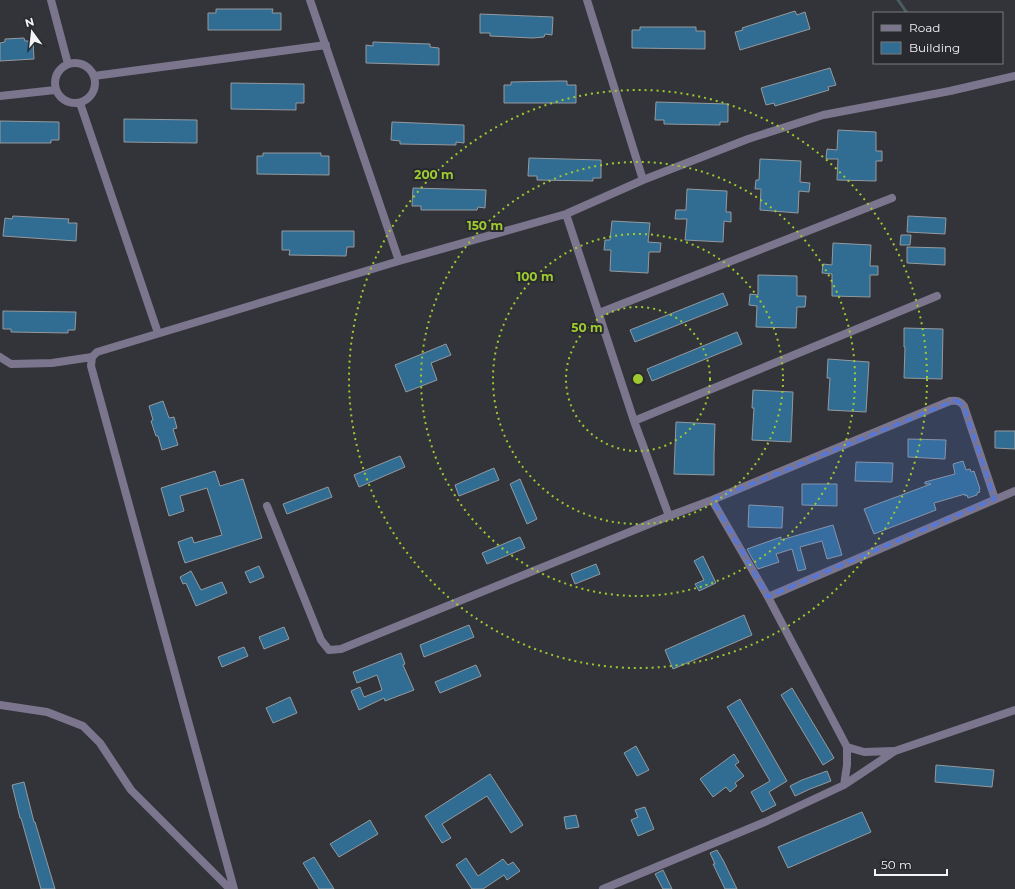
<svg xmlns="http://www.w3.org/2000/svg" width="1015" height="889" viewBox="0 0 1015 889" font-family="Montserrat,sans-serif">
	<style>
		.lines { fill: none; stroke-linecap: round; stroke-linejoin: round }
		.stream { stroke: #4a5e62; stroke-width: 3 }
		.building { fill: #316c92; stroke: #949a9e }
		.minor { stroke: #7b758e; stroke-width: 8 }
		.marked { fill: #5278e0; fill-opacity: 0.2; stroke: #5278e0; stroke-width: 3; stroke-dasharray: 8 5; stroke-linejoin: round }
		.ring { fill: none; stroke: #9eca2f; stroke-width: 2; stroke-dasharray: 2 4 }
		.centre { fill: #9eca2f; stroke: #282a2f; stroke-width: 2 }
		.ring-label { font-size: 12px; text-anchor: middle; font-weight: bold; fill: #9eca2f; stroke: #282a2f; stroke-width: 4; stroke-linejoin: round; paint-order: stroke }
	</style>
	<rect width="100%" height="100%" fill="#323439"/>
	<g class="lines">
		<path class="stream" d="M898,0L907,13"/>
	</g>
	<path class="building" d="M216,9H273L272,13H281V30H208V13H216Z
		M795,11L797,15L805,12L810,29L740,50L735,32L743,30L742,28Z
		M480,14L553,17L552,35L545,34L544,37L533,38L490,36V33H480Z
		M640,27H696V31H705V49L632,48V30H640Z
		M24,38L25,41H33L34,59L0,61V43L5,42V39Z
		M373,42L430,44V47L439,48V65L366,63V45L373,46Z
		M830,68L836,85L828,87L829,90L775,106L774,103L766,105L761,88Z
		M558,81H567V85H576V103H504V85H511V82Z
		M231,83L304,84V103H296V110L231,109Z
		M656,102L728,104V122H720V125L664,124V120H655Z
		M124,119L197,120V143L124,142Z
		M0,121L59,122V140H51V143H0Z
		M392,122L464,125V143L456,142V145L400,144V141L391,140Z
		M838,130L876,132V151H882V161H876V181L837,180L838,159H826L827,149L837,150Z
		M263,153H321V156H329V175L257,174V156H263Z
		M529,158L601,160V178H593V181L537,180V176H528Z
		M760,159L801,161L800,182L810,183L809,192L799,191L798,213L760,210L761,189H755L756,180H759Z
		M413,188L486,190L485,208L478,207L477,210H421V206H412Z
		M687,189L727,191L726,212H731V222L724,221L723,242L685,240L687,219H675L676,210H686Z
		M13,216L69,219L68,223H77L76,241L3,236L5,218L12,219Z
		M908,216L946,218L945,234L907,232Z
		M612,221L650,223L648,242L661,243L660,252H649L648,273L610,271L611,250H604L605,240H610Z
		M282,231H354V247H347L346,256L289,255L290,250H282Z
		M901,235H911L910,245H900Z
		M833,243L871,245L870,266H878V275H870V297L832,296V274L822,273L823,264L832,265Z
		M907,247L945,248V265L907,263Z
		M758,275L797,276V296H806L805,307H797L796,328L756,327L757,306L749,305L750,294L758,295Z
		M723,293L728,305L635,342L630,330Z
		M3,311L76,312L75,330H68V333L11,332V329H3Z
		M904,328L943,329L942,379L904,378L905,347H904Z
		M737,332L742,344L652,381L647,369Z
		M446,344L451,355L431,363L437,380L406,392L395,365Z
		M828,359L869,362L866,412L828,410L830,378H827Z
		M753,390L793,392L791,442L752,440L754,408H752Z
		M163,401L169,418L174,417L177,428L173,429L178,445L162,450L158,436H156L151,421L153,420L149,406Z
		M676,422L715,424L714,455V475L674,474Z
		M995,431H1015V449L995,448Z
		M908,439L946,440L945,459L908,457Z
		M400,456L405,467L359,487L354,475Z
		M963,461L966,470L970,469L971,472L974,471L980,489L979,490L980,492L977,493V495L968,498L967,495L965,496V494L934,503L936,510L874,534L864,509L931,484H925V482L955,474L953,464Z
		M856,462L893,463L892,482L855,481Z
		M494,468L499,480L459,496L455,485Z
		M215,471L220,486L243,479L262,538L185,563L178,542L192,537L194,543L222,535L207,488L180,496L184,511L169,516L161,488Z
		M520,479L537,519L527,524L510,484Z
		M802,484H837V506L802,505Z
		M328,487L332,497L287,514L283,504Z
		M749,505L783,507L782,528L748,527Z
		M833,525L842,555L827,559L822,541L800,547L806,569L798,571L792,549L776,554L779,562L758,569L747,549L781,537V540Z
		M520,537L525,548L487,564L482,553Z
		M703,556L716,583L699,591L695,584L704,580L694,561Z
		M596,564L600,574L575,584L571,574Z
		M259,566L264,577L250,583L245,572Z
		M191,571L201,590L222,582L227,593L196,606L186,583L183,584L180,577Z
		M744,615L752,635L673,669L665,650Z
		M469,625L474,637L424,657L420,645Z
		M284,627L289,639L264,649L259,637Z
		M244,647L248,656L222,667L218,657Z
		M401,653L405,664L403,665L414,690L385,701L384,698L359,710L351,691L360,687L364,697L382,690L377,675L357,683L353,672Z
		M476,665L481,676L440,693L435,682Z
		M792,688L834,758L823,765L781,695Z
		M290,697L297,713L273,723L266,708Z
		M740,699L787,781L769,792L776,805L762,812L751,792L770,781L727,707Z
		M636,746L649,770L637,776L624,753Z
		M734,754L739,762L735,765L744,776L735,783L737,786L730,792L726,787L713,797L700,779Z
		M936,765L994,770L992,787L935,782Z
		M827,771L831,781L810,789L795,796L790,786L802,780Z
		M490,774L523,825L511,833L487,796L442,824L451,838L442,843L425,816Z
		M24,782L34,822H35L55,889H41L21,818H20L12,785Z
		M645,807L654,829L638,836L631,820L638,817L635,810Z
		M862,812L871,832L788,868L778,847Z
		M576,815L579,827L566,829L564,817Z
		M370,820L378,834L339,857L330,844Z
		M717,850L723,860L737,889H725L713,864H715L710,853Z
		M314,857L334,889H319L303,863Z
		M466,858L478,876L503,859L508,865L513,862L520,871L507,880L504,875L483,889H472L456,865Z
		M663,870L672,889H663L655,874Z"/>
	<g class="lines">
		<path class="minor" d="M51,0L68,64
			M310,0L399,261
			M587,0L643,180
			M55 83a20 20 0 1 1 40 0a20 20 0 1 1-40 0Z
			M94,76L326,45
			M0,96L55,90
			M80,103L158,333
			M566,214L634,421L669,516
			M599,313L892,198
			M0,357L11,364L52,363L92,357L97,352L399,261L566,214L643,180L748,139L823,115L950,91L1015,76
			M92,357L91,366L234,889
			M634,421L937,296
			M712,500L768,597
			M267,506L321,640L329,650L341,649L669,516L712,500L950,401C957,400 960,401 964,406L995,499
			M0,705L47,712L83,726L100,743L131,790L230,889
			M847,747L864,752L894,751
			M844,785L895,751L1015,710
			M603,889L765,822L844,785L847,765V747L768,597L1015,491"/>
	</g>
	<path class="marked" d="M956,400L964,406L995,499L768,597L712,500Z"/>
	<g class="ring">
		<circle cx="638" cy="379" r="72"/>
		<circle cx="638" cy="379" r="145"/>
		<circle cx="638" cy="379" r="217"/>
		<circle cx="638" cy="379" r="289"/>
	</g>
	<circle cx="638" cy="379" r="6" class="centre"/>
	<g class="ring-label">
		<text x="434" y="179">200 m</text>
		<text x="485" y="230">150 m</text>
		<text x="535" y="281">100 m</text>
		<text x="587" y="332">50 m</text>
	</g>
	<rect x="873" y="12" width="130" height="52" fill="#282a2f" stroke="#797b7f"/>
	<rect x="881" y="25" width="20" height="6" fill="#7b758e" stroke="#797b7f"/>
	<text x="909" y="32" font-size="12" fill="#f2f4f7">Road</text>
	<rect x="881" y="42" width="20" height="12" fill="#316c92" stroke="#797b7f"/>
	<text x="909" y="52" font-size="12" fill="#f2f4f7">Building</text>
	<g transform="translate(32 32) rotate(345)" stroke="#282a2f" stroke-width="3" paint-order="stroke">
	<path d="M0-3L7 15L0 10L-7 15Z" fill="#f2f4f7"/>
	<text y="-6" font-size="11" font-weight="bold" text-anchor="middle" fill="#f2f4f7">N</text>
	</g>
	<path d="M875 869v6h72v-6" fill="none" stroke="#f2f4f7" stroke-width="2"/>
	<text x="881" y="869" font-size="12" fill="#f2f4f7" stroke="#282a2f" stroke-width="3" paint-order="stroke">50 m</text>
</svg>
